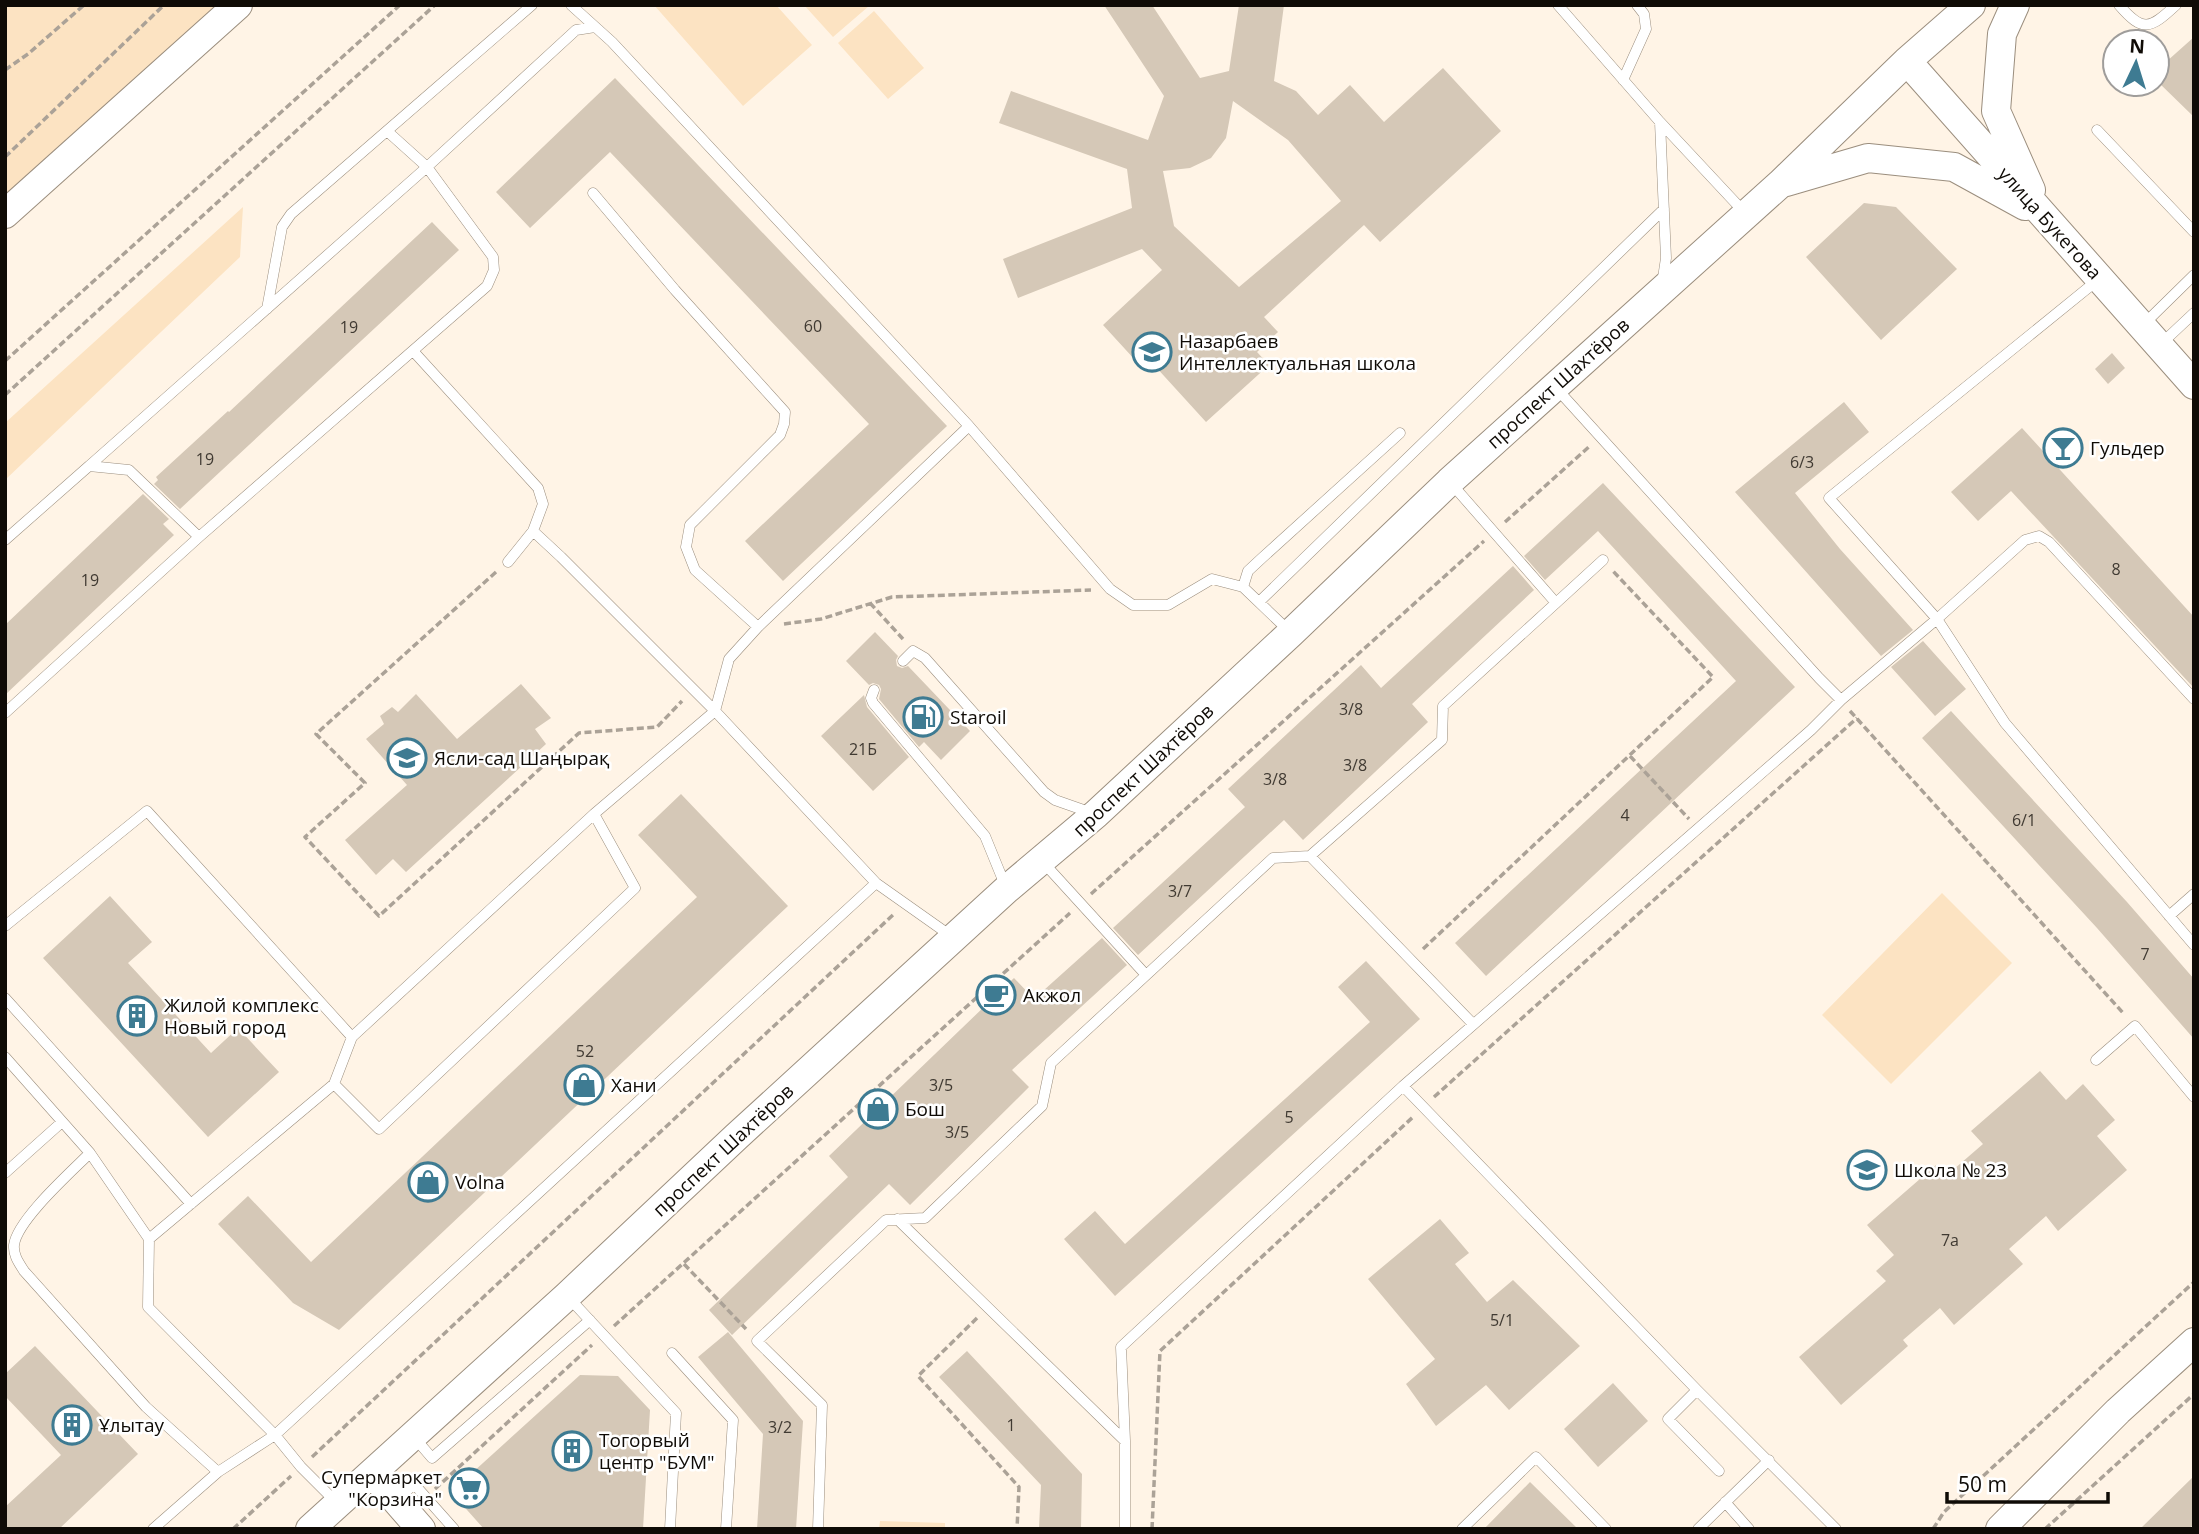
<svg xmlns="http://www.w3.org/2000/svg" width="2199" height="1534" viewBox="0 0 2199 1534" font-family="'Open Sans',sans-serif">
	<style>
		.green { fill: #fce3c2 }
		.building { fill: #d5c8b7; fill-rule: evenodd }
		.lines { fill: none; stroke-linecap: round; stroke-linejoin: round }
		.lane-casing { stroke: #9b8e7e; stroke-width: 11 }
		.secondary-casing { stroke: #9b8e7e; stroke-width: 30 }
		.path { stroke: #aba297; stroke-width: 3.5; stroke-dasharray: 7 3.5; stroke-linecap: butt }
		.lane { stroke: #fff; stroke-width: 10 }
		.secondary { stroke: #fff; stroke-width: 28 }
		.labels { text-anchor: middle; stroke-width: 5; stroke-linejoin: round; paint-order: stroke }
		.number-label { font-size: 16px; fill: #403a32 }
		.street-label { font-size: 19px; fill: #0f0b06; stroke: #fff }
		.poi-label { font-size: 19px; fill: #0f0b06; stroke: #fff; text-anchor: start }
	</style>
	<rect width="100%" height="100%" fill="#fff4e6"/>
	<path class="green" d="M5,5H222L5,201Z
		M654,5H776L812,45L743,106Z
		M804,5H868L869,6L833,37Z
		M874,11L924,68L888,99L838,43Z
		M243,207L240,257L5,480V423Z
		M1942,893L2012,963L1891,1084L1822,1015Z
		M880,1521L945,1523V1529H879Z"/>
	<path class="building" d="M1104,5H1152L1200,78L1229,71L1239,5H1284L1274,81L1296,91L1318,115L1350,85L1384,122L1443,68L1501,131L1380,242L1364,225L1264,317L1278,332L1257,352L1269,365L1206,422L1144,354L1136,361L1103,325L1162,270L1142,249L1018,298L1003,259L1132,208L1127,169L999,123L1011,91L1148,140L1164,96ZM1233,101L1288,140L1341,201L1239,287L1174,226L1163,171L1190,168L1211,158L1226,138Z
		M2194,37V117L2157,81V70Z
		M615,78L947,426L783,581L745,541L869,424L610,152L530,228L496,192Z
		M1864,203L1896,207L1957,269L1881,340L1806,257Z
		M432,222L459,250L180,509L154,484L158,480L156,477L228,411L229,412Z
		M2112,353L2125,368L2108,384L2095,369Z
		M1844,402L1869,432L1795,493L1840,549L1913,630L1881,656L1735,492Z
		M2022,428L2194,617V688L2011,491L1978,521L1951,492Z
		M1603,483L1795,687L1486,976L1455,943L1736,681L1598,531L1545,580L1524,556Z
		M143,494L169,519L163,524L174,535L5,695V625Z
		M1513,566L1534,590L1412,704L1428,722L1303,840L1284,820L1138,955L1113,928L1245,807L1228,789L1361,665L1381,688Z
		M875,632L898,656L896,660L897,666L902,668L908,666L970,731L941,760L924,742L919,747L879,699L881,689L879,685L873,683L869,685L846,661Z
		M1923,641L1966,689L1935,716L1891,667Z
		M521,684L551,718L535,729L546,744L406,872L393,859L376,875L345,840L407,785L366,739L384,724L380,716L392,707L398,712L416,694L457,739Z
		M864,695L867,707L909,757L873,791L821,736Z
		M1951,711L2127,902L2194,979V1039L2097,928L1922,738Z
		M681,794L788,906L339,1330L293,1303L218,1224L248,1196L311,1262L697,897L638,835Z
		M110,896L152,942L128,963L211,1053L238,1028L279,1072L208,1137L43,958Z
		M1102,938L1127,965L1012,1070L1029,1087L910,1205L889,1184L732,1335L709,1310L848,1177L829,1156L1014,978L1034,999Z
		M1366,961L1420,1019L1115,1296L1064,1239L1095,1211L1125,1244L1370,1022L1338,987Z
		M2040,1071L2066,1100L2083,1084L2115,1120L2097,1136L2127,1170L2058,1231L2046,1216L2009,1249L2023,1264L1954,1325L1940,1308L1903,1340L1908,1346L1841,1405L1799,1357L1886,1281L1876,1271L1894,1255L1867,1225L1936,1165L1946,1176L1983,1144L1971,1131Z
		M1440,1219L1469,1253L1455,1264L1487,1302L1513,1280L1580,1346L1509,1410L1486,1385L1436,1426L1406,1384L1435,1359L1368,1279Z
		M728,1332L803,1421L796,1529H757L763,1434L698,1357Z
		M35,1346L138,1454L59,1529H5V1507L61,1455L5,1396V1374Z
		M967,1351L1082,1474L1081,1529H1039L1041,1485L939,1377Z
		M580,1375L618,1376L650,1410L643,1529H484L451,1492Z
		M1613,1383L1648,1421L1598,1467L1564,1429Z
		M2194,1476V1524L2189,1529H2140Z
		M1530,1482L1578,1529H1484Z"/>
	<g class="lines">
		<g class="lane-casing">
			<path id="lane" d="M571,5L612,42L969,426L1110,589L1133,605H1168L1212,579L1243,587L1288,630
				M1558,5L1660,122L1745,213
				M2119,5C2143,33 2150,29 2176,5
				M1623,80L1646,29L1644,14L1637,5
				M1660,122L1666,258L1663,278
				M2097,130L2194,232
				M593,193L675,290L785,412L784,424L780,435L690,525L686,547L695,570L758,627L969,426
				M2099,279L1829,498L1937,619L2005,723L2194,945
				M267,309L282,227L291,214L532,5
				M2144,324L2194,275
				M2162,343L2194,313
				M414,352L538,488L543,504L533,531L508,562
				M89,466L427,167L576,30L595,27
				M1450,482L1556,603L1603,560
				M533,531L561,557L715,711L876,883L951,936
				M5,540L89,466L129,470L199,537
				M1243,587L1248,571L1262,558L1400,433
				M1259,602L1664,209
				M903,661L913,651L925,658L1044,792L1055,800L1092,813
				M874,690L871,698L873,703L985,836L1005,885
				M1841,700L1937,619L2025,540L2039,536L2049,542L2194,699
				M5,713L199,537L487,286L494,270L493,257L427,167L387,131
				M1310,856L1473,1024
				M1042,861L1146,975
				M2169,916L2194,894
				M5,926L147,811L352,1037
				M5,998L191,1204
				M5,1057L90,1153L149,1239L148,1307L275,1435L301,1467L335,1501
				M2096,1060L2135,1026L2194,1097
				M334,1084L379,1129L635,888L594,814
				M1403,1086L1697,1390L1836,1529
				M90,1153C71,1172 17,1220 14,1245C13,1255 19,1263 24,1271L146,1407L218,1472
				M5,1173L62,1122
				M897,1219L1125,1441
				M149,1239L334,1084L352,1037L594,814L715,711L729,659L758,627
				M570,1299L676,1413L670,1529
				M672,1353L733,1420L726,1529
				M1697,1390L1668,1419L1719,1471
				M414,1437L432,1458L590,1320
				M399,1498L414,1484L454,1529
				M1725,1502L1749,1529
				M153,1529L218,1472L275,1435L876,883
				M818,1529L822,1405L757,1341L886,1220L925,1218L1042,1106L1051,1063L1273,858L1310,856L1442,740L1443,706L1556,603
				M1125,1529V1441L1121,1347L1403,1086L1811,730L1841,700L1819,678L1557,389
				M1462,1529L1536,1457L1606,1529
				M1698,1529L1769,1460"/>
		</g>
		<g class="secondary-casing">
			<path id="secondary" d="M2015,5L2002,34L1996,111L2031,190
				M1907,61L2194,385
				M1786,182L1868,158L1954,167L2025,206
				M5,214L238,5
				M373,1474L421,1529
				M310,1529L567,1296L736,1137L1007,889L1096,814L1291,633L1449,482L1780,184L1907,61L1971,5
				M2000,1529L2118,1411L2194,1342"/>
		</g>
		<path class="path" d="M5,70L28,54L84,5
			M5,157L164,5
			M5,361L400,5
			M5,395L435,5
			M1505,522L1591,445
			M496,572L316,734L365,783L305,837L379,916L579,733L657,727L682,701
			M870,603L903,639
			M784,624L821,619L892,597L1091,590
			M1850,711L2124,1014
			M1630,756L1689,819
			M1091,894L1484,541
			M1423,949L1713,677L1612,570
			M1434,1097L1857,718
			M684,1264L746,1329
			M977,1318L918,1376L1019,1487L1017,1529
			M614,1326L1070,913
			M312,1457L895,913
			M435,1489L592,1345
			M383,1528V1529
			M233,1529L291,1476
			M1152,1529L1160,1351L1413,1117
			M1933,1529L1944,1512L2194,1282
			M2045,1529L2194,1394"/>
		<use href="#lane" class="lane"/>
		<use href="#secondary" class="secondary"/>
	</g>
	<defs>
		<g id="school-ring" transform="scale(2.0125)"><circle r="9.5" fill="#fff" stroke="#3e7b92" stroke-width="1.5"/><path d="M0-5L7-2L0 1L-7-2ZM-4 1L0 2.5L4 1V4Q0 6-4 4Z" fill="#3e7b92"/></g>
		<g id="bar-ring" transform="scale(2.0125)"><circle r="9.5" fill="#fff" stroke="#3e7b92" stroke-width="1.5"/><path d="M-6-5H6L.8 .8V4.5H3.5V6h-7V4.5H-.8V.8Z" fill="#3e7b92"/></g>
		<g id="fuel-ring" transform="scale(2.0125)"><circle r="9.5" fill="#fff" stroke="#3e7b92" stroke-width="1.5"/><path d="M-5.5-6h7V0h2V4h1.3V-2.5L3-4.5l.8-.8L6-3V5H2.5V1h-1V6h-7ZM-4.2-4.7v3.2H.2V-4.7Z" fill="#3e7b92"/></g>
		<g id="cafe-ring" transform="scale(2.0125)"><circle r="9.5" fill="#fff" stroke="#3e7b92" stroke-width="1.5"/><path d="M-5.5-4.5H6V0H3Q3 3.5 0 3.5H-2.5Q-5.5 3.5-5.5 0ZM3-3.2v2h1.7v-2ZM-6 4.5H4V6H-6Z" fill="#3e7b92"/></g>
		<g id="building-ring" transform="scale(2.0125)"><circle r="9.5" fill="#fff" stroke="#3e7b92" stroke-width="1.5"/><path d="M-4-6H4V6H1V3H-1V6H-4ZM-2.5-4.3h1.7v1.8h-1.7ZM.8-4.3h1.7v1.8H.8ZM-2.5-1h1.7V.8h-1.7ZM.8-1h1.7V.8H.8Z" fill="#3e7b92"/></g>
		<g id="shop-ring" transform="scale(2.0125)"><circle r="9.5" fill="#fff" stroke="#3e7b92" stroke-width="1.5"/><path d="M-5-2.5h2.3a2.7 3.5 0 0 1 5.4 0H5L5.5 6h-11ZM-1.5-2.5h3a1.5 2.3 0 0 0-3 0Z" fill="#3e7b92"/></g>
		<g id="supermarket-ring" transform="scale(2.0125)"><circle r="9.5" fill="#fff" stroke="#3e7b92" stroke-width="1.5"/><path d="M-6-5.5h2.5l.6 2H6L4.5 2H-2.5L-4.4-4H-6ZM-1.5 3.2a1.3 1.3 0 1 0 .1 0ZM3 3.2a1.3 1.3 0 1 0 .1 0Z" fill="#3e7b92"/></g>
	</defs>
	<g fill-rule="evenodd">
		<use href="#school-ring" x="1152" y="352"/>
		<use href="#bar-ring" x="2063" y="448"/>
		<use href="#fuel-ring" x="923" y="717"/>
		<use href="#school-ring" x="407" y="758"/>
		<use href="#cafe-ring" x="996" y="995"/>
		<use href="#building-ring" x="137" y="1016"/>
		<use href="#shop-ring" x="584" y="1085"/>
		<use href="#shop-ring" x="878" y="1109"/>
		<use href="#school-ring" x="1867" y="1170"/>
		<use href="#shop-ring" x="428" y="1182"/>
		<use href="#building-ring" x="72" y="1425"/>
		<use href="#building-ring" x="572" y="1451"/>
		<use href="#supermarket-ring" x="469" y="1488"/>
	</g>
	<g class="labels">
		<g class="number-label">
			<text x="813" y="332">60</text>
			<text x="349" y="333">19</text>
			<text x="205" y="465">19</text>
			<text x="1802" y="468">6/3</text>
			<text x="2116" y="575">8</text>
			<text x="90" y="586">19</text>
			<text x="1351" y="715">3/8</text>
			<text x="863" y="755">21Б</text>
			<text x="1355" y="771">3/8</text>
			<text x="1275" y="785">3/8</text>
			<text x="1625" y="821">4</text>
			<text x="2024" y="826">6/1</text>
			<text x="1180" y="897">3/7</text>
			<text x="2145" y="960">7</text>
			<text x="585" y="1057">52</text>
			<text x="941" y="1091">3/5</text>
			<text x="1289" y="1123">5</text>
			<text x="957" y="1138">3/5</text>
			<text x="1950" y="1246">7а</text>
			<text x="1502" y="1326">5/1</text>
			<text x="1011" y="1431">1</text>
			<text x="780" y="1433">3/2</text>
		</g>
		<g class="street-label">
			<text transform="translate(2050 223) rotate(48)" y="7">улица Букетова</text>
			<text transform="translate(1558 383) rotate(-42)" y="7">проспект Шахтёров</text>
			<text transform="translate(1143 770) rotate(-43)" y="7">проспект Шахтёров</text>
			<text transform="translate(723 1150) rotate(-43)" y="7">проспект Шахтёров</text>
		</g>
		<g class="poi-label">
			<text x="1179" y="348">Назарбаев<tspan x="1179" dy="22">Интеллектуальная школа</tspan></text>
			<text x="2090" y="455">Гульдер</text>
			<text x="950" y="724">Staroil</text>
			<text x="434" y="765">Ясли-сад Шаңырақ</text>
			<text x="1023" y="1002">Акжол</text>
			<text x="164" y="1012">Жилой комплекс<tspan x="164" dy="22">Новый город</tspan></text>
			<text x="611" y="1092">Хани</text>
			<text x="905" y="1116">Бош</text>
			<text x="1894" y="1177">Школа № 23</text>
			<text x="455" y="1189">Volna</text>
			<text x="99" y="1432">Ұлытау</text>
			<text x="599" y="1447">Тогорвый<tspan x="599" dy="22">центр "БУМ"</tspan></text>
			<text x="442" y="1484" text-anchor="end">Супермаркет<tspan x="442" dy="22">"Корзина"</tspan></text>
		</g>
	</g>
	<rect width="2199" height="1534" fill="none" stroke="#0f0b06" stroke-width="14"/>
	<g transform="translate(2136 63) rotate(4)"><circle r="33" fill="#ffffff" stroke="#9f9d9b" stroke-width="2"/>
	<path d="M0-5L12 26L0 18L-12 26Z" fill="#3e7b92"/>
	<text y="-10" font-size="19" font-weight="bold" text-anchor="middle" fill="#0f0b06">N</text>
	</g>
	<path d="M1947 1492v10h161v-10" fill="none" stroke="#0f0b06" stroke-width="3.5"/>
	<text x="1958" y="1492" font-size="21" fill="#0f0b06" stroke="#ffffff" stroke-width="5" paint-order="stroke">50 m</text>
</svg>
